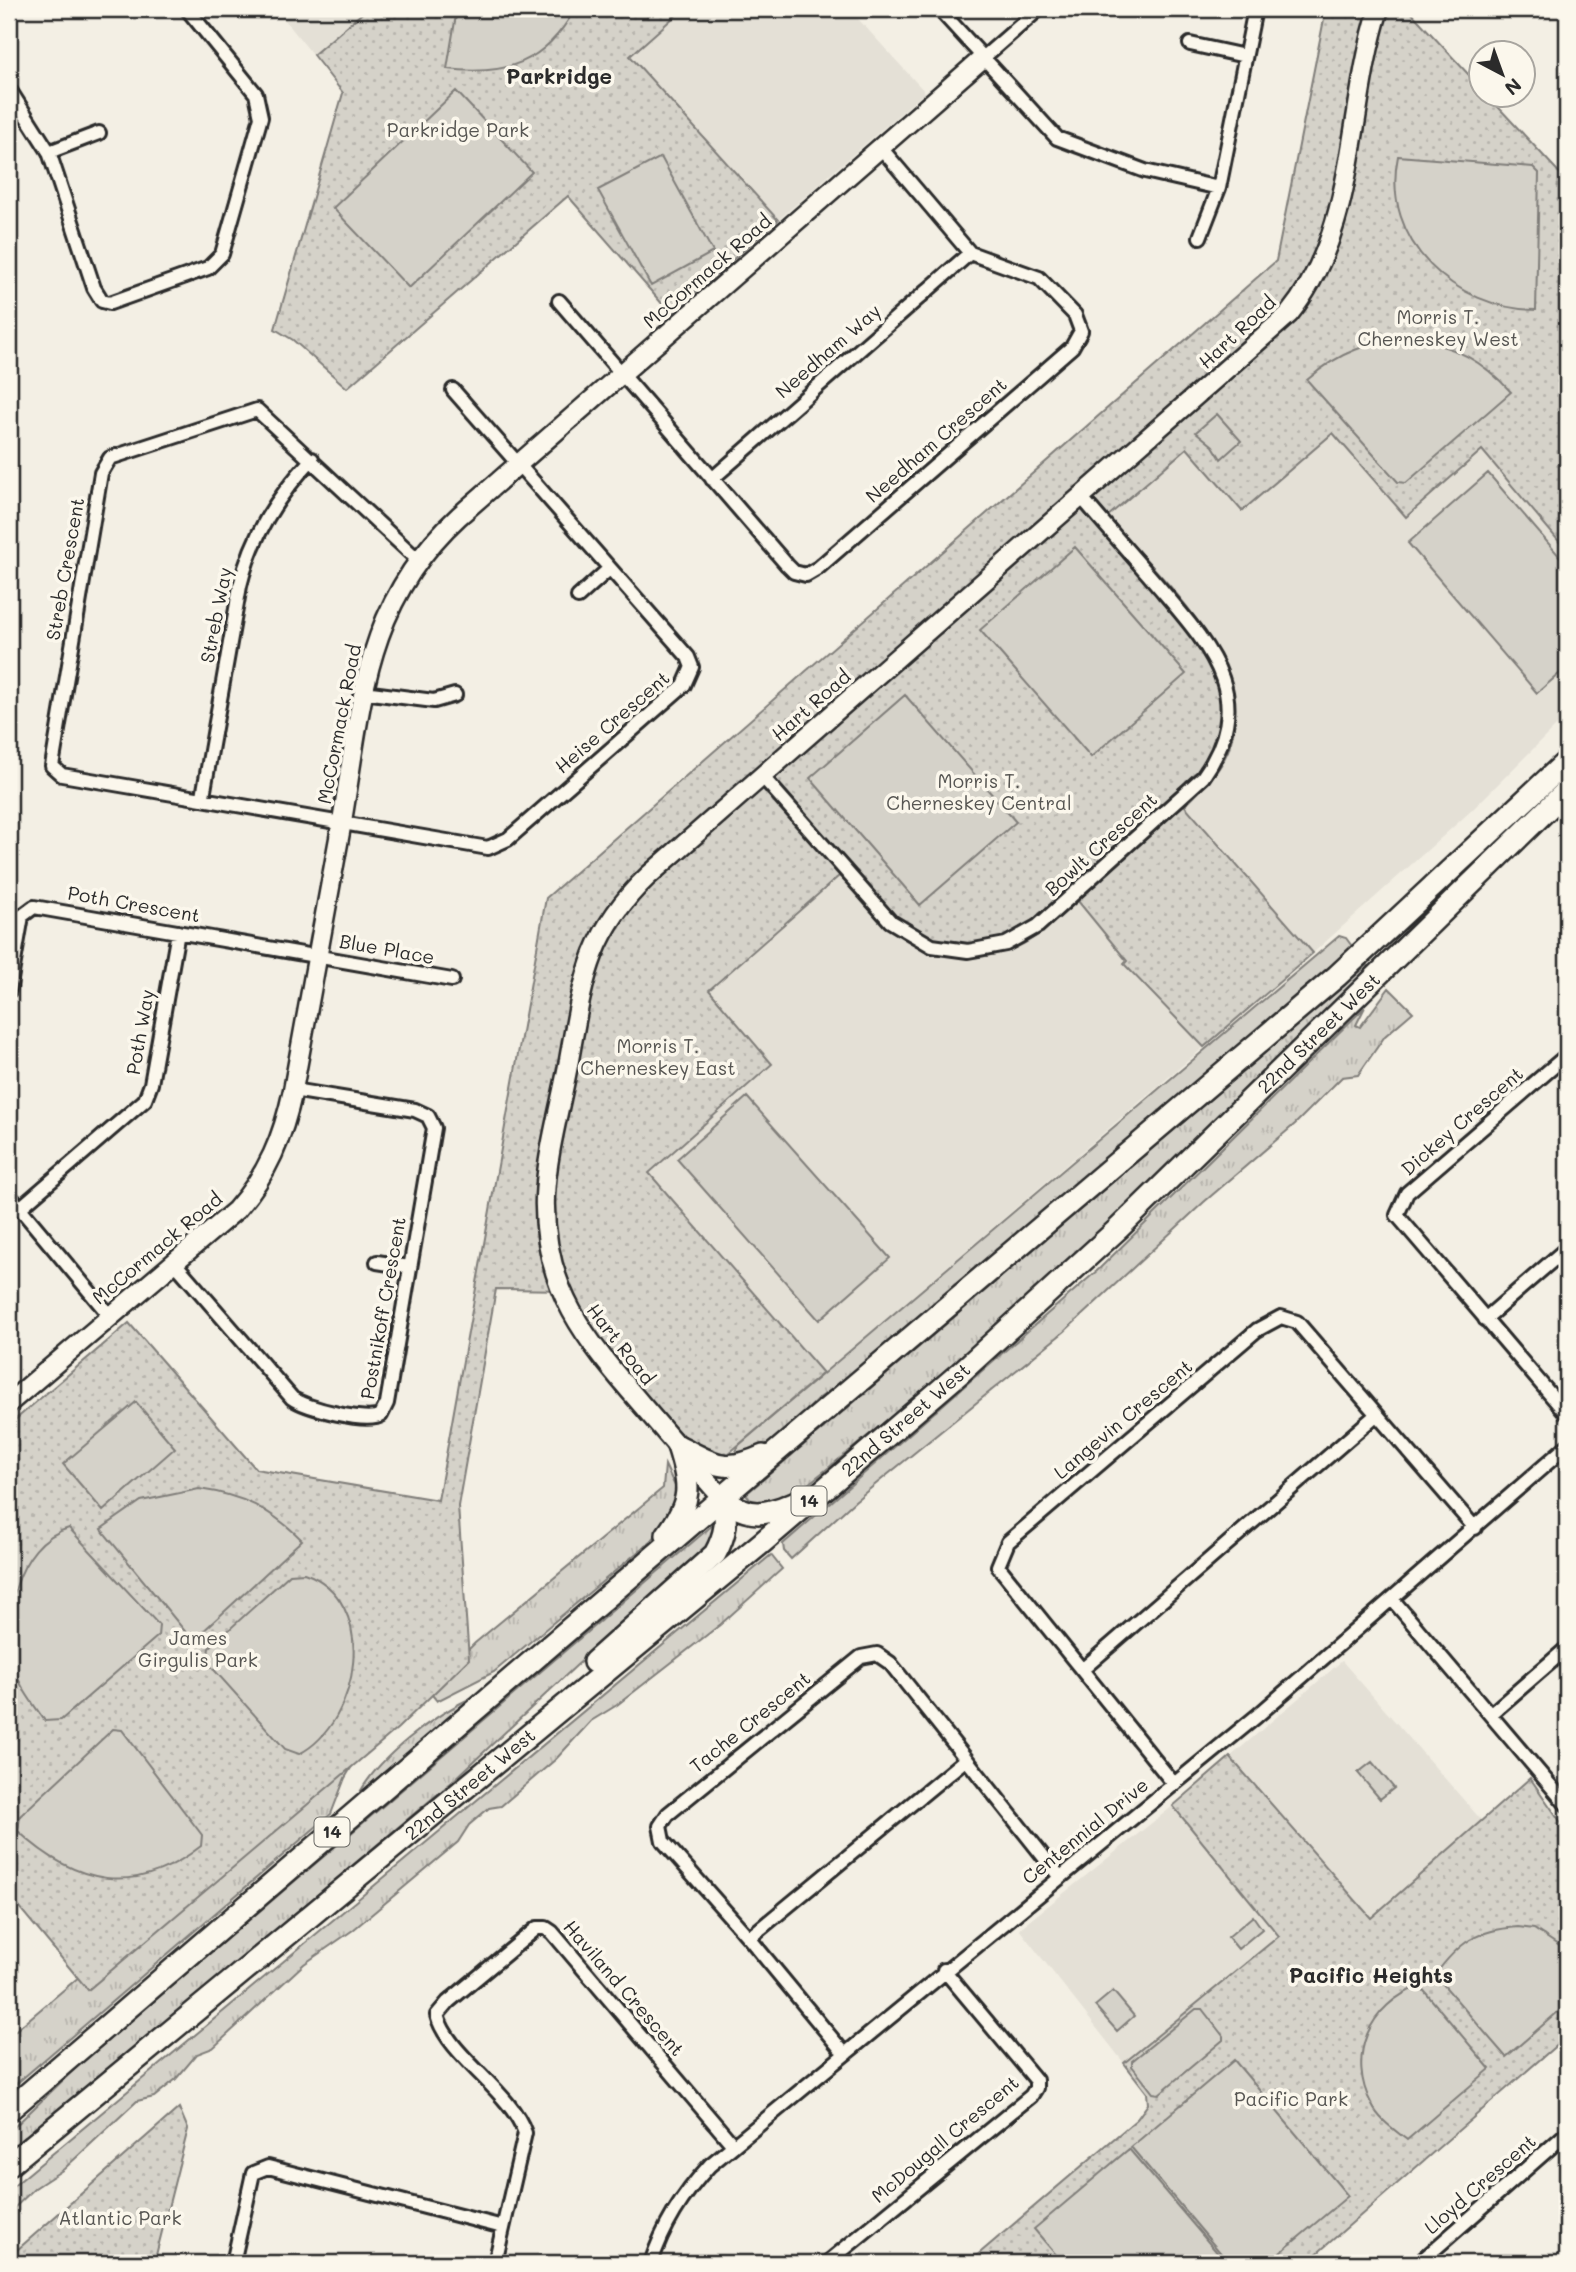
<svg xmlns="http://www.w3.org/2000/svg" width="1576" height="2272" viewBox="0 0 1576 2272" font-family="Mali,sans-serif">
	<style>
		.built { fill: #e4e0d6 }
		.grass { fill: url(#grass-tufts); stroke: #807e7a; stroke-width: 2 }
		.park { fill: url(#park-dots); stroke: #807e7a; stroke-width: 2 }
		.pitch { fill: #d5d2c9; stroke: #807e7a; stroke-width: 2 }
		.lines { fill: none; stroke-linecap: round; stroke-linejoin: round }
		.street-casing { stroke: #2b2b2b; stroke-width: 18 }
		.secondary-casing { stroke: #2b2b2b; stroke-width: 23 }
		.highway-casing { stroke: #2b2b2b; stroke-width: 26 }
		.street { stroke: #fbf7ec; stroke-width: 12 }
		.secondary { stroke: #fbf7ec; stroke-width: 18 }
		.highway { stroke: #fbf7ec; stroke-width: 21 }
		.labels { text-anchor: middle; stroke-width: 7; stroke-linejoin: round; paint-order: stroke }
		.shield { fill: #fbf7ec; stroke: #696865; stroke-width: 2 }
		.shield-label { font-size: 18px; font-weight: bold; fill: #2b2b2b }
		.park-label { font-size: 19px; fill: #565552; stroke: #fbf7ec }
		.street-label { font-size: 19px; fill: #2b2b2b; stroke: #fbf7ec }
		.neighbourhood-label { font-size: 21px; font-weight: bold; fill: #2b2b2b; stroke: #fbf7ec }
	</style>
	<defs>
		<pattern id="grass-tufts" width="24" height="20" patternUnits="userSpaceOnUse" patternTransform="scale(1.75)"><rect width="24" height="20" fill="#d5d2c9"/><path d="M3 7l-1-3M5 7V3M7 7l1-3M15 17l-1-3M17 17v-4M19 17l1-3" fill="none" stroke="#b7b4ad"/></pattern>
		<pattern id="park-dots" width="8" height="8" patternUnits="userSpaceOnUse" patternTransform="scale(1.75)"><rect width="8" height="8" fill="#d5d2c9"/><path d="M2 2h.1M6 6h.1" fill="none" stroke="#b7b4ad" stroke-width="1.8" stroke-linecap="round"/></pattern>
	</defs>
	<rect width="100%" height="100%" fill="#f3efe4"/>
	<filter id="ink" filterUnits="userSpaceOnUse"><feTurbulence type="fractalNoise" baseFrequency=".0143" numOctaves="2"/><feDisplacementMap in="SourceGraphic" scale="14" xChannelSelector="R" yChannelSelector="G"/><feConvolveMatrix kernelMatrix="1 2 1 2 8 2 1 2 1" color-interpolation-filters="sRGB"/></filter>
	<g filter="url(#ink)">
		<path class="built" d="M276,9H367L313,55Z
			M683,9H849L925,92L778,220L630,55Z
			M1333,432L1482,450L1567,551V715L1472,810L1313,953L1185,806L1212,778L1228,750L1231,685L1213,643L1107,518L1187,448L1242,511Z
			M840,875L894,931L925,951L1022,945L1078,901L1128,961L1124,964L1204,1047L823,1373L648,1173L772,1065L708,990Z
			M1342,1661L1483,1822L1371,1919L1230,1757Z
			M1173,1806L1279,1936L1124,2063L1019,1929Z"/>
		<path class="grass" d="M1339,936L1346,938L1354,949L851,1376L818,1399L785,1433L763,1447L732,1460L739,1445Z
			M1368,965L1373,970C1186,1148 1002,1333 798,1492L759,1509L746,1494Z
			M1389,988L1413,1012L1385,1036L1358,1075L1342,1077L1295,1124L1204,1202L1065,1331L855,1501L791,1559L784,1551L783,1544L1099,1269L1365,1007L1356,1025L1360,1027Z
			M665,1465L675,1486L674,1516L651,1541L494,1672L437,1701L428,1690L475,1643L663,1488Z
			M715,1523L704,1556L577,1665L452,1782L9,2153V2132L80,2064Z
			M771,1555L782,1569L721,1624L617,1705L591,1721L556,1759L501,1806L489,1808L469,1825L458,1842L353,1930L304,1964L213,2048L197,2054L176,2079L154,2097L137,2101L64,2169L35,2188L9,2213V2190Z
			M475,1696L357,1798C376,1758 435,1714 475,1696Z
			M358,1756L345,1778L331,1814L9,2090V2036L93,1965Z"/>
		<path class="park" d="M367,9H683L630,56L778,220L671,314L568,196L347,388L293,340L275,329L343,93L313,55Z
			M1326,9H1408L1481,88L1482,94L1487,95L1567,181V551L1482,450L1406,517L1333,433L1242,511L1187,448L1107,517C1159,577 1262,664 1228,751C1219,774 1201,789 1185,806L1313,953L1204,1047L1124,964L1127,961L1078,901C1060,916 1043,934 1023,944C980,966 928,960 892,930C873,913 858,892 839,876L709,990L772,1064L649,1173L823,1373L721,1460L677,1431L595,1336L568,1290L496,1289L458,1506L469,1659L398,1728L88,1990L9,1895V1425L129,1323L256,1469L438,1500L546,898L1276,261Z
			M1230,1757L1371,1918L1530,1778L1567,1831V2036L1306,2263H968L1137,2119L1148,2104L1147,2093L1124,2063L1279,1936L1173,1806Z
			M179,2108L188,2129L154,2263H9V2257Z"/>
		<path class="pitch" d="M457,9H575C545,63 506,76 447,69Z
			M456,91L532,172L409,288L333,208Z
			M1398,156L1533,167L1539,173L1536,310C1456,309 1380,242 1398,156Z
			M661,157L713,252L651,286L598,190Z
			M1412,339C1454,345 1483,361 1511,392L1406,483L1398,482L1307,380C1339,352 1369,341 1412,339Z
			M1217,414L1241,441L1221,459L1213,446L1196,432Z
			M1488,473L1567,565V667L1537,693L1408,543Z
			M1075,547L1186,674L1091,757L980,630Z
			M905,695L1016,822L920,905L810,778Z
			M747,1097L890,1258L819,1320L677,1159Z
			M136,1402L175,1448L103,1511L63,1464Z
			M199,1489C242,1495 271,1509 302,1540L199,1635H188L101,1529L141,1501Z
			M69,1528L159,1625L158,1636L61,1720L45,1721C34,1705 21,1689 15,1670C0,1623 15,1543 69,1528Z
			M304,1573C380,1599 361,1722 299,1754L285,1749L207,1662L209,1648L290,1574Z
			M113,1729L122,1730L202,1835L201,1846C135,1898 75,1884 18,1831L20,1816Z
			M1372,1762L1394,1788L1380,1799L1358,1773Z
			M1253,1916L1262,1929L1238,1949L1228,1937Z
			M1518,1927L1534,1929L1567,1951V2004L1506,2057L1435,1975C1459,1942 1477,1930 1518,1927Z
			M1420,1986L1490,2069L1407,2140C1395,2130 1379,2120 1372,2105C1346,2057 1369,2004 1420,1986Z
			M1113,1991L1134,2016L1117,2031L1095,2006Z
			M1196,2009H1202L1223,2036V2040L1159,2094L1153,2093L1132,2066V2061Z
			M1234,2060L1348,2196L1268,2263H1229L1131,2147Z
			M1129,2149L1226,2263H1063L1034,2229Z"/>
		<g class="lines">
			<g class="street-casing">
				<path id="street" d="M939,9L1057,138L1145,171L1219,188L1255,9
					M1190,44L1245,56
					M983,58L1039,9
					M9,89L49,152L94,288L102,301L110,303L208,268L222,254L261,117L256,94L187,9
					M49,152L99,133
					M1200,237L1219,188
					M559,301L787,565L794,572L806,575L818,568L1072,347L1081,331L1075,315L1039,278L970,253L881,148
					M712,479L970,253
					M418,560L257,410L110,458L101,473L52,766L62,775L488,848L508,839L684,685L692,667L688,657L453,390
					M578,597L609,569
					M363,692L434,701L455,695
					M762,776L890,921L932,946L968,951L1006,944L1038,926L1203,777C1258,699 1211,648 1160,588C1134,558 1108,528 1082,498
					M203,796L240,586C252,535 277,497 312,459
					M9,991L22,916L34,907L452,980
					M1567,1055L1407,1193L1397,1215L1567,1414
					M9,1195L110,1316
					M20,1208L145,1100L151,1084L178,932
					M174,1262L292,1398C305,1408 368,1424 381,1415L387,1403L434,1128L428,1116L415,1110L293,1090
					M377,1262L409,1267
					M1485,1319L1567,1248
					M1392,1599L1567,1805
					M1083,1669L1376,1415
					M1491,1714L1567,1648
					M1174,1784L998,1566L1008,1542L1257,1330L1281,1317L1297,1322L1475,1528
					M749,1938L966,1759
					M844,2053L749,1938L663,1841L660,1826L668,1814L861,1657L877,1654L890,1663L1059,1876
					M233,2263L253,2173L268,2167L503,2227
					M495,2263L525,2133C511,2091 447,2055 437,2015L448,2002L537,1928H546L552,1932L733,2145
					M651,2263C663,2226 684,2193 710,2165L1257,1716L1567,1446
					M827,2263L1031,2096L1036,2088V2080L944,1970
					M1419,2263L1567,2133"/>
			</g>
			<g class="secondary-casing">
				<path id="secondary" d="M9,1403L236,1210C268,1174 283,1137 293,1090C308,1006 323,922 339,838C362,714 359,608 459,516L983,58
					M722,1498C695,1467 669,1436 642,1405C586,1340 542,1288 545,1196C547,1151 561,1105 569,1060C583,982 588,933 648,876L1289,314C1358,229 1347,109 1379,9"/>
			</g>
			<g class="highway-casing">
				<g id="highway">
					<path d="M678,1446C714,1464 724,1474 763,1456"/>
					<path d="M722,1498C753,1522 770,1513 803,1499"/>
					<path d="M667,1535C692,1501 691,1486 678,1446"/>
					<path d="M594,1662L715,1554C726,1534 728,1520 722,1498"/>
					<path d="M9,2110L722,1498L1337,976L1567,761"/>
					<path id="s1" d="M9,2165L764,1541L960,1373L1119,1228L1567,790"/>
				</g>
			</g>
			<use href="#street" class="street"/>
			<use href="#secondary" class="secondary"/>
			<use href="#highway" class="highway"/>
		</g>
	</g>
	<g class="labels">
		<g class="shield">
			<rect x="791.5" y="1486.5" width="35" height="29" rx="5"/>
			<rect x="314.5" y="1817.5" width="35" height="29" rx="5"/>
		</g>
		<g class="shield-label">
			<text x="809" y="1507">14</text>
			<text x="332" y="1838">14</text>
		</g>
		<g class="park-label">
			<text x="458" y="137">Parkridge Park</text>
			<text x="1438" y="324">Morris T.<tspan x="1438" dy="22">Cherneskey West</tspan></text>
			<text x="979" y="788">Morris T.<tspan x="979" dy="22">Cherneskey Central</tspan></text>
			<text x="658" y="1053">Morris T.<tspan x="658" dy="22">Cherneskey East</tspan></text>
			<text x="198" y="1645">James<tspan x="198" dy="22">Girgulis Park</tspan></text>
			<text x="1291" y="2106">Pacific Park</text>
			<text x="120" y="2225">Atlantic Park</text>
		</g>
		<g class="street-label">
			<text transform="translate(707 271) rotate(-41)" y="7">McCormack Road</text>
			<text transform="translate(1237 332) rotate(-43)" y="7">Hart Road</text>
			<text transform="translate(828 351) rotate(-41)" y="7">Needham Way</text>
			<text transform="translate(936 440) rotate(-41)" y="7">Needham Crescent</text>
			<text transform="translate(65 569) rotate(-80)" y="7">Streb Crescent</text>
			<text transform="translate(216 615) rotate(-79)" y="7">Streb Way</text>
			<text transform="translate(811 705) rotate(-41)" y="7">Hart Road</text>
			<text transform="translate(612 722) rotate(-41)" y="7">Heise Crescent</text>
			<text transform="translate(339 724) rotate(-79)" y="7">McCormack Road</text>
			<text transform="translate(1101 844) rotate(-42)" y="7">Bowlt Crescent</text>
			<text transform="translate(134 904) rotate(10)" y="7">Poth Crescent</text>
			<text transform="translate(387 949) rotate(10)" y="7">Blue Place</text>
			<text transform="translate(140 1032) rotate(-80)" y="7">Poth Way</text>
			<text dy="7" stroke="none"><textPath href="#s1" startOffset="1732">22nd Street West</textPath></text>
			<text transform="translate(1462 1121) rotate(-41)" y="7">Dickey Crescent</text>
			<text transform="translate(157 1248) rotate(-40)" y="7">McCormack Road</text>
			<text transform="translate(383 1308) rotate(-80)" y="7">Postnikoff Crescent</text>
			<text transform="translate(621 1344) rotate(52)" y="7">Hart Road</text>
			<text transform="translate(1123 1419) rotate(-40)" y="7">Langevin Crescent</text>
			<text dy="7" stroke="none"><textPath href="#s1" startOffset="1166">22nd Street West</textPath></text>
			<text transform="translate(750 1722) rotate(-39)" y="7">Tache Crescent</text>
			<text dy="7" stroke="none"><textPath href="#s1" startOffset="598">22nd Street West</textPath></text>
			<text transform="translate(1085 1831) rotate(-39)" y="7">Centennial Drive</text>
			<text transform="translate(624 1988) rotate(49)" y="7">Haviland Crescent</text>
			<text transform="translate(945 2139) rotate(-40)" y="7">McDougall Crescent</text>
			<text transform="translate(1480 2184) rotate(-41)" y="7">Lloyd Crescent</text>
		</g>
		<g class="neighbourhood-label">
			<text x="559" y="84">Parkridge</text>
			<text x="1371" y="1983">Pacific Heights</text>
		</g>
	</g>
	<rect width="1576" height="2272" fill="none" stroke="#fbf7ec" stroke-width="35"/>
	<rect x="18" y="18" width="1541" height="2237" fill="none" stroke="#2b2b2b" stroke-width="2.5" filter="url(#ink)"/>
	<g transform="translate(1502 74) rotate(139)"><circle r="33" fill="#fbf7ec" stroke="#a8a59f" stroke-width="2"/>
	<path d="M0-5L12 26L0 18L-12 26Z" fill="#2b2b2b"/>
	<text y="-10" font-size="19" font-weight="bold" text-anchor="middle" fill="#2b2b2b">N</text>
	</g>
</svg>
